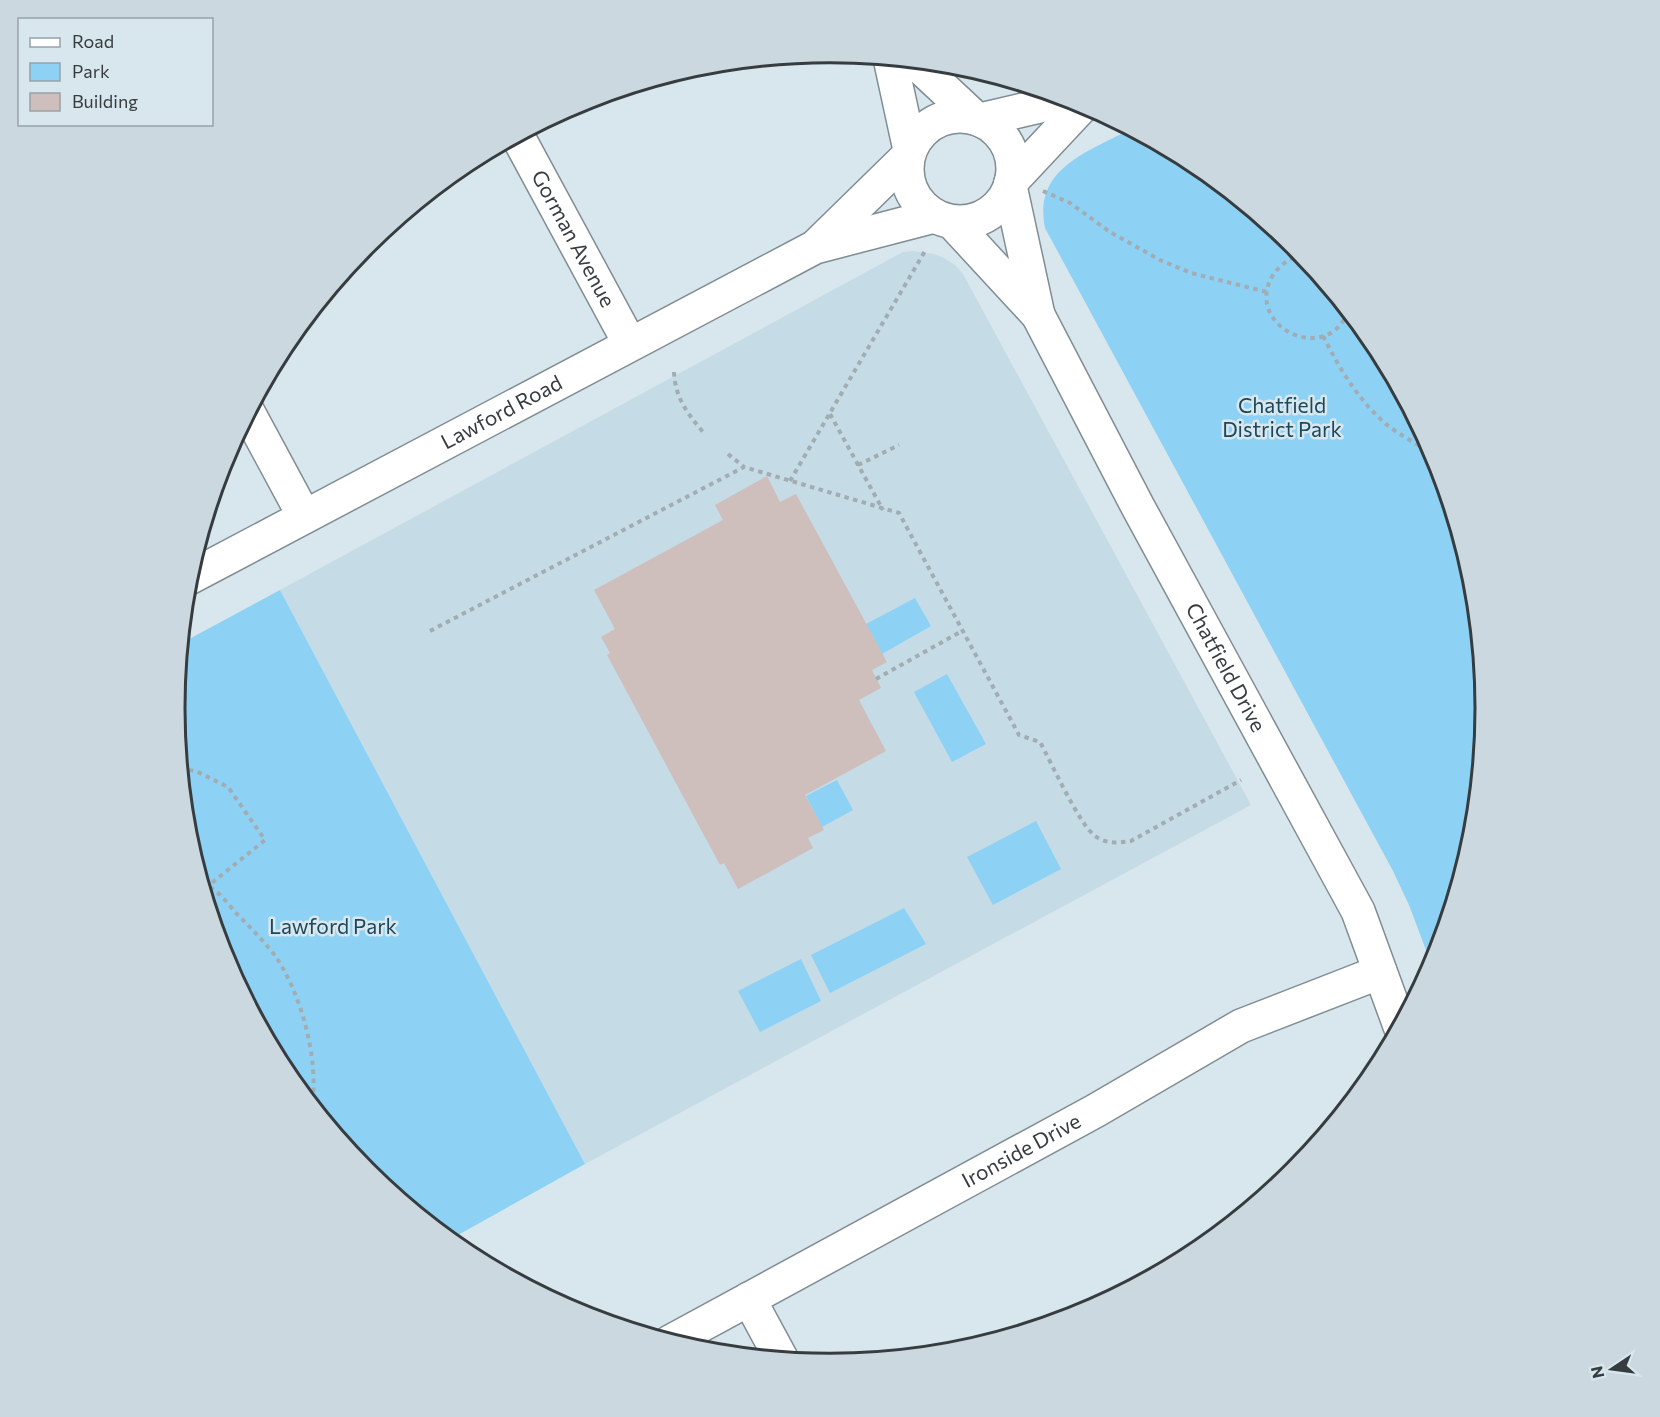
<svg xmlns="http://www.w3.org/2000/svg" width="1660" height="1417" viewBox="0 0 1660 1417" font-family="Commissioner,sans-serif">
	<style>
		.built { fill: #c5dbe6 }
		.green { fill: #8dd2f4 }
		.building { fill: #cebebc }
		.lines { fill: none; stroke-linecap: round; stroke-linejoin: round }
		.minor-casing { stroke: #808d93; stroke-width: 36 }
		.path { stroke: #a2adb3; stroke-width: 4; stroke-dasharray: 4.5 4.5; stroke-linecap: butt }
		.minor { stroke: #fff; stroke-width: 33 }
		.labels { text-anchor: middle; stroke-width: 5; stroke-linejoin: round; paint-order: stroke }
		.street-label { font-size: 21px; fill: #363c3f; stroke: #d8e6ed }
		.park-label { font-size: 21px; fill: #1a485c; stroke: #d8e6ed }
		.rim { fill: none; stroke: #363c3f; stroke-width: 3 }
	</style>
	<rect width="100%" height="100%" fill="#d8e6ed"/>
	<path class="built" d="M914,251L934,254L944,258L955,265L963,274L1251,805L585,1164L280,590L903,252Z"/>
	<path class="green" d="M1131,129L1195,163L1294,245L1376,344L1436,458L1473,581L1486,709L1473,837L1432,966L1409,905L1393,871L1045,228C1033,168 1088,152 1131,129Z
		M280,590L585,1164L449,1240L366,1172L284,1073L224,959L187,836L174,708L180,644Z
		M915,598L931,626L882,654L866,624Z
		M947,674L986,744L952,762L914,692Z
		M837,780L853,810L822,827L806,796Z
		M1036,821L1061,869L993,905L967,857Z
		M904,908L926,944L830,993L811,955Z
		M801,959L821,1001L760,1032L738,991Z"/>
	<path class="building" d="M767,476L780,502L796,494L887,662L872,670L881,688L859,700L886,751L805,795L824,830L808,838L813,848L738,889L724,863L720,865L607,655L610,653L601,637L615,629L594,590L723,520L715,505Z"/>
	<g class="lines">
		<g class="minor-casing">
			<g id="minor">
				<path d="M890,58L910,150"/>
				<path d="M914,61L975,118"/>
				<circle cx="960" cy="169" r="53"/>
				<path d="M980,120L1070,99"/>
				<path id="s1" d="M517,135L630,344"/>
				<path d="M1011,182L1084,104"/>
				<path d="M1010,186L1038,315"/>
				<path id="s2" d="M952,222L1038,315L1138,507L1358,911L1400,1026"/>
				<path d="M817,245L908,156"/>
				<path d="M248,412L304,516"/>
				<path id="s3" d="M187,579L815,247L934,216"/>
				<path d="M749,1299L782,1360"/>
				<path id="s4" d="M670,1342L1095,1111L1241,1026L1380,972"/>
			</g>
		</g>
		<path class="path" d="M1043,191L1070,203L1110,232L1160,260L1191,273L1267,292
			M1303,256C1290,257 1280,265 1273,275C1242,325 1327,368 1348,311
			M1323,336C1340,369 1358,400 1386,424C1401,437 1423,445 1436,459
			M674,372C675,397 687,413 703,432
			M830,414L883,510
			M728,454L744,467
			M858,465L899,445
			M790,481L925,251
			M430,631L744,467L899,513L1019,735L1040,742C1051,762 1079,824 1095,836C1106,844 1119,843 1131,841L1241,780
			M876,679L962,631
			M180,769L196,771L228,787L265,840L208,886
			M201,885C216,886 227,903 236,913C250,927 264,941 276,957C302,996 319,1060 312,1106"/>
		<use href="#minor" class="minor"/>
	</g>
	<g class="labels">
		<g class="street-label">
			<text dy="7" stroke="none"><textPath href="#s1" startOffset="118">Gorman Avenue</textPath></text>
			<text dy="7" stroke="none"><textPath href="#s3" startOffset="356">Lawford Road</textPath></text>
			<text dy="7" stroke="none"><textPath href="#s2" startOffset="526">Chatfield Drive</textPath></text>
			<text dy="7" stroke="none"><textPath href="#s4" startOffset="400">Ironside Drive</textPath></text>
		</g>
		<g class="park-label">
			<text x="1282" y="413">Chatfield<tspan x="1282" dy="24">District Park</tspan></text>
			<text x="333" y="934">Lawford Park</text>
		</g>
	</g>
	<path d="M0 0H1660V1417H0ZM185 708a645 645 0 1 1 1290 0a645 645 0 1 1-1290 0Z" fill="#cbd8df" fill-rule="evenodd"/>
	<path class="rim" d="M185 708a645 645 0 1 1 1290 0a645 645 0 1 1-1290 0Z"/>
	<rect x="18" y="18" width="195" height="108" fill="#d8e6ed" stroke="#97a2a7" stroke-width="1.5"/>
	<rect x="30" y="38" width="30" height="9" fill="#ffffff" stroke="#97a2a7" stroke-width="1.5"/>
	<text x="72" y="48" font-size="18" fill="#363c3f">Road</text>
	<rect x="30" y="63" width="30" height="18" fill="#8dd2f4" stroke="#97a2a7" stroke-width="1.5"/>
	<text x="72" y="78" font-size="18" fill="#363c3f">Park</text>
	<rect x="30" y="93" width="30" height="18" fill="#cebebc" stroke="#97a2a7" stroke-width="1.5"/>
	<text x="72" y="108" font-size="18" fill="#363c3f">Building</text>
	<g transform="translate(1612 1369) rotate(257)" stroke="#d8e6ed" stroke-width="4.5" paint-order="stroke">
	<path d="M0-4.5L10 22L0 15L-10 22Z" fill="#363c3f"/>
	<text y="-9" font-size="16" font-weight="bold" text-anchor="middle" fill="#363c3f">N</text>
	</g>
</svg>
